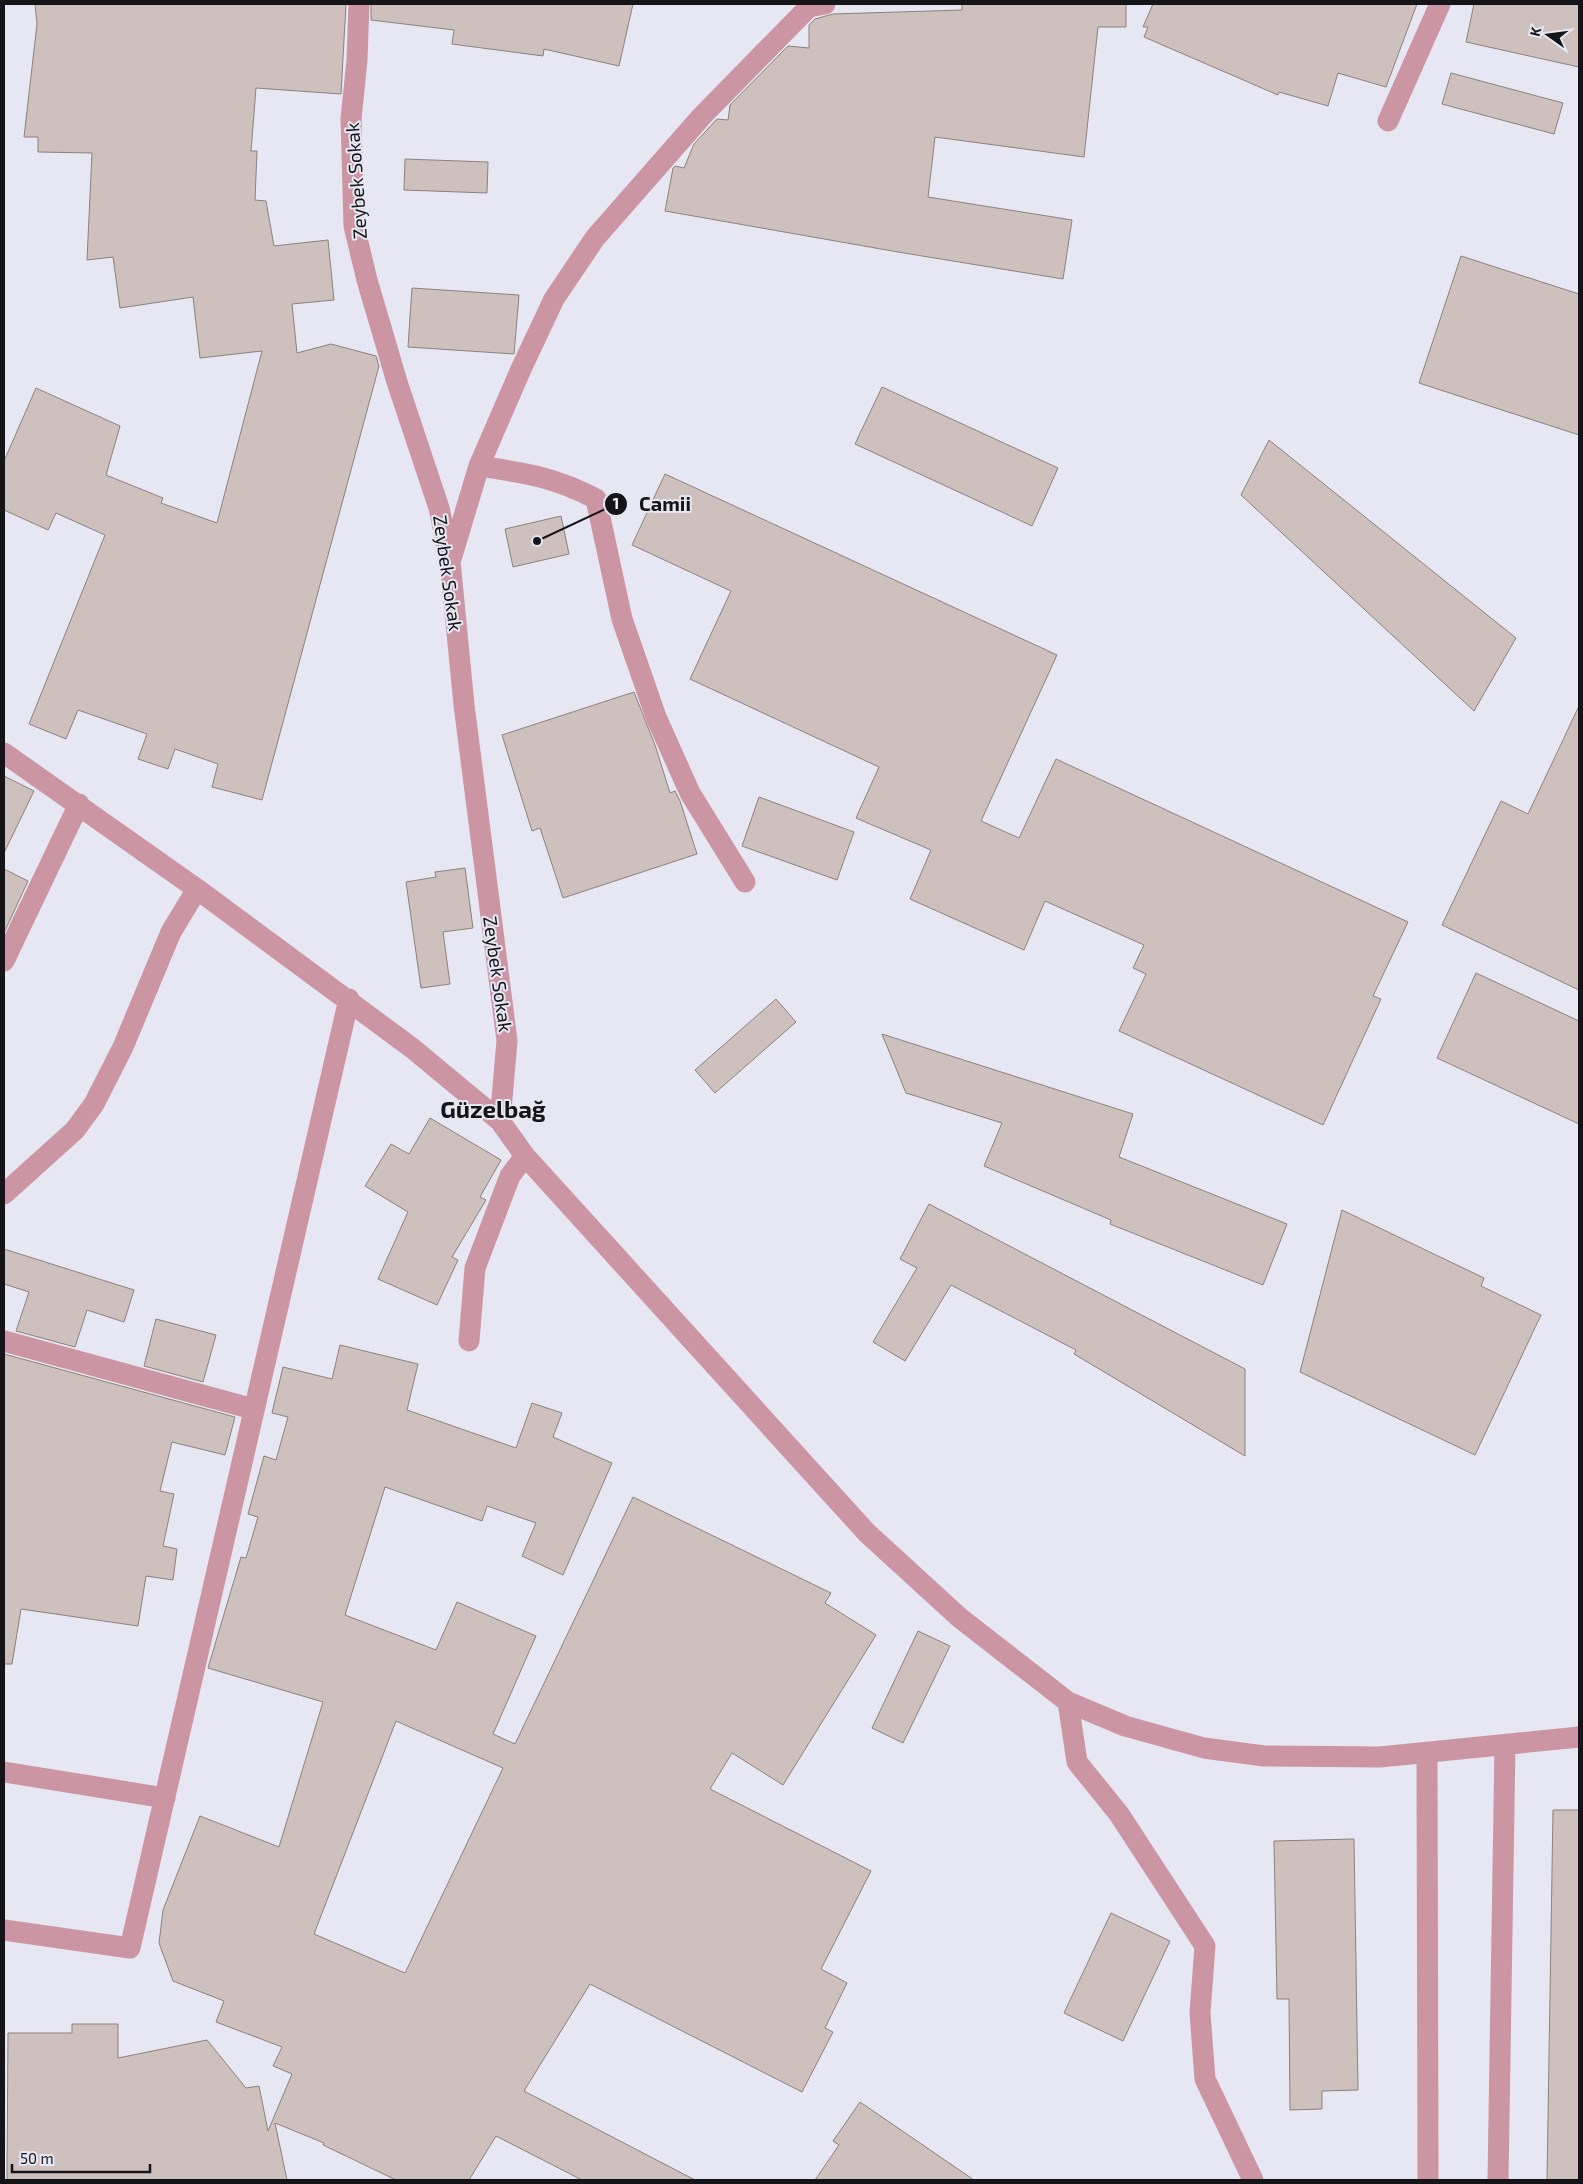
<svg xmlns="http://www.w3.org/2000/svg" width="1583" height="2184" viewBox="0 0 1583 2184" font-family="'Exo 2',sans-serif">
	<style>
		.building { fill: #cec0bc; stroke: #8d807d; fill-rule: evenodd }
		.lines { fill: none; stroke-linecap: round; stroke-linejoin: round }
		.minor { stroke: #cc95a3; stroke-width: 21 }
		.labels { text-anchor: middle; stroke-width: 4; stroke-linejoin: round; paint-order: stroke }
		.street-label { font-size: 19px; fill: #151519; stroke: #e6e7f3 }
		.district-label { font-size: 24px; font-weight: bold; fill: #151519; stroke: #e6e7f3 }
		.leader { fill: none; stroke: #151519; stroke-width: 2 }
		.callout-dot { fill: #151519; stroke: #e6e7f3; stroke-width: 2 }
		.mark-label { font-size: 15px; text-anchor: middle; font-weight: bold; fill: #fff }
		.callout-label { font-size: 20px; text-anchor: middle; font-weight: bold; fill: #151519; stroke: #e6e7f3; stroke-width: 4; stroke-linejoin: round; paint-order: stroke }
	</style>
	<rect width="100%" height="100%" fill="#e6e7f3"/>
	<path class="building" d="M35,4H346L341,94L256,88L251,151H257L255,200L266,201L274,246L328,240L334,300L292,304L297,353L331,344L376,356L379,366L262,800L212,787L218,764L175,749L168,769L138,759L147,734L78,710L66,739L29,724L105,535L56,513L48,530L4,510V461L36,388L120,426L106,475L163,498L161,503L217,523L262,351L200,358L193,297L120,308L113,257L87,260L92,153L38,152V137H24L37,24Z
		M371,4H633L619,66L544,49L543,56L452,44L454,30L371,20Z
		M962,4H1126V27H1098L1084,157L935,137L928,197L1072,220L1063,279L898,252L665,211L673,168L675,166L684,168L694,144L717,119L728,120L730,105L788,46L809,48V25L815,19L833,14L962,10Z
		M1153,4H1417L1386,87L1338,73L1328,106L1279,92L1278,95L1144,37L1148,27H1143Z
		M1474,4H1579V67L1466,42Z
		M1451,73L1563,103L1554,134L1442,104Z
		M405,159L488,162L487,193L404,190Z
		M1461,256L1579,294V435L1419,383Z
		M412,288L519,295L514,354L408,347Z
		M882,387L1058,468L1032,526L855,444Z
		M1269,440L1516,638L1474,711L1241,495Z
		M665,474L1057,655L981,821L1019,838L1056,759L1408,922L1373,996L1381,999L1323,1125L1119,1031L1146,974L1133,968L1144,945L1045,901L1024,950L910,899L931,850L856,818L879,767L690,679L731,591L632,545Z
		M561,516L569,554L513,567L505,529Z
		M634,692L655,745L670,793L675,791L680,801L697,854L563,898L540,828L532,831L502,735Z
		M1579,706V990L1442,925L1501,801L1528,814Z
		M4,776L34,791L4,853Z
		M759,797L854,832L837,880L742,846Z
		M465,868L473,928L443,932L450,984L421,988L406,882L436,877L435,872Z
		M4,869L28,881L4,933Z
		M1476,973L1579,1021V1124L1437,1058Z
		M776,999L796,1022L715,1093L695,1070Z
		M882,1034L1133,1114L1119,1157L1287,1224L1263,1285L1110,1224L1111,1220L984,1166L1002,1123L906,1093Z
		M430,1118L501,1160L480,1197L486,1200L452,1257L458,1260L437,1305L378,1279L408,1212L365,1186L391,1144L409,1154Z
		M929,1204L1245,1369V1456L1074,1354L1076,1350L951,1285L905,1361L873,1342L917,1268L900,1259Z
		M1342,1210L1484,1278L1481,1286L1541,1315L1475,1455L1300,1372Z
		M4,1249L134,1290L124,1322L87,1310L75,1347L16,1331L29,1292L4,1284Z
		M156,1319L216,1335L203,1382L144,1366Z
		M340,1345L418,1364L407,1410L516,1448L532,1403L562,1413L553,1437L612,1463L563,1575L522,1556L536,1523L487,1506L482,1521L385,1487L345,1615L436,1650L457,1602L536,1636L493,1734L515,1744L633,1497L831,1593L825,1603L876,1635L783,1785L732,1753L710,1789L871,1871L821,1969L847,1983L825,2028L833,2032L802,2092L590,1984L524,2091L695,2180H582L496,2136L469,2180H396L323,2145L324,2143L275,2123L287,2180H7L8,2033H72V2024H118V2058L207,2040L246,2088L259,2086L268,2131L292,2074L273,2066L282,2047L216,2022L224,2001L173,1981L159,1943L163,1910L200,1816L279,1847L323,1702L208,1668L241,1557L246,1558L258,1517L248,1514L264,1456L276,1460L288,1417L272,1413L283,1367L332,1379ZM396,1721L503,1768L405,1973L314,1934Z
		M4,1354L235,1417L225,1455L172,1442L160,1491L174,1494L163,1546L177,1549L173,1580L146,1576L138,1626L21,1609L12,1664H4Z
		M918,1631L950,1646L903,1743L872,1728Z
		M1553,1810H1579V2180H1547Z
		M1354,1839L1358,2090L1322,2091V2109L1290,2110L1289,1999H1277L1274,1841Z
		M1111,1913L1170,1941L1123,2041L1064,2013Z
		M860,2102L974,2180H815L839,2145L833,2141Z"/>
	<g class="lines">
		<path class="minor" d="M359,4L357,60L351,119L354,226L367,280L397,382L439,508L450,561L464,705L507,1041L500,1121
			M1388,121L1440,4
			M479,466C525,473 555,477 596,499L622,619L656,717L690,793L745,882
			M451,559L479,466L521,369L554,299L595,238L702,116L809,7L825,4
			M4,753L197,889L412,1048L500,1121L525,1156L867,1533L960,1618L1068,1702L1125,1726L1204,1748L1264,1756L1380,1757L1579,1737
			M4,961L79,804
			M4,1194L75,1130L94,1104L123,1047L171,932L197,889
			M4,1341L253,1409
			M469,1341L475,1268L510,1176L525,1156
			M1068,1702L1077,1762L1119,1814L1205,1946L1200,2013L1205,2079L1253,2180
			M1427,1754L1428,2180
			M4,1772L165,1798
			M4,1930L130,1948L349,999
			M1498,2180L1505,1745"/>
	</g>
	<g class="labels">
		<g class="street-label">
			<text transform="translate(356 181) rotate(-94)" y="7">Zeybek Sokak</text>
			<text transform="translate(448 573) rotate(82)" y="7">Zeybek Sokak</text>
			<text transform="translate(498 974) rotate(82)" y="7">Zeybek Sokak</text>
		</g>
		<g class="district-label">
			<text x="493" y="1118">Güzelbağ</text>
		</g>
	</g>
	<path class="leader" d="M537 541L616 504"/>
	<g class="callout-dot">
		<circle cx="537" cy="541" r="5"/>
		<circle cx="616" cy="504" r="12"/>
	</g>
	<g class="mark-label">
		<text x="616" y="509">1</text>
	</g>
	<g class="callout-label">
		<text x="665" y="511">Camii</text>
	</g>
	<rect width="1583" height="2184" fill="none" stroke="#151519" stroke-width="10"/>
	<g transform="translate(1548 35) rotate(284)" stroke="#e6e7f3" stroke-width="4" paint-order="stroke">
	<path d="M0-4L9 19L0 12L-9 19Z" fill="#151519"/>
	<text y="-8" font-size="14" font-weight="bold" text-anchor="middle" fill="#151519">K</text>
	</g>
	<path d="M12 2164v8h138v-8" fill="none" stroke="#151519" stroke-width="2.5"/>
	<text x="20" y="2164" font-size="15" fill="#151519" stroke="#e6e7f3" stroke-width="4" paint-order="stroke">50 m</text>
</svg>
